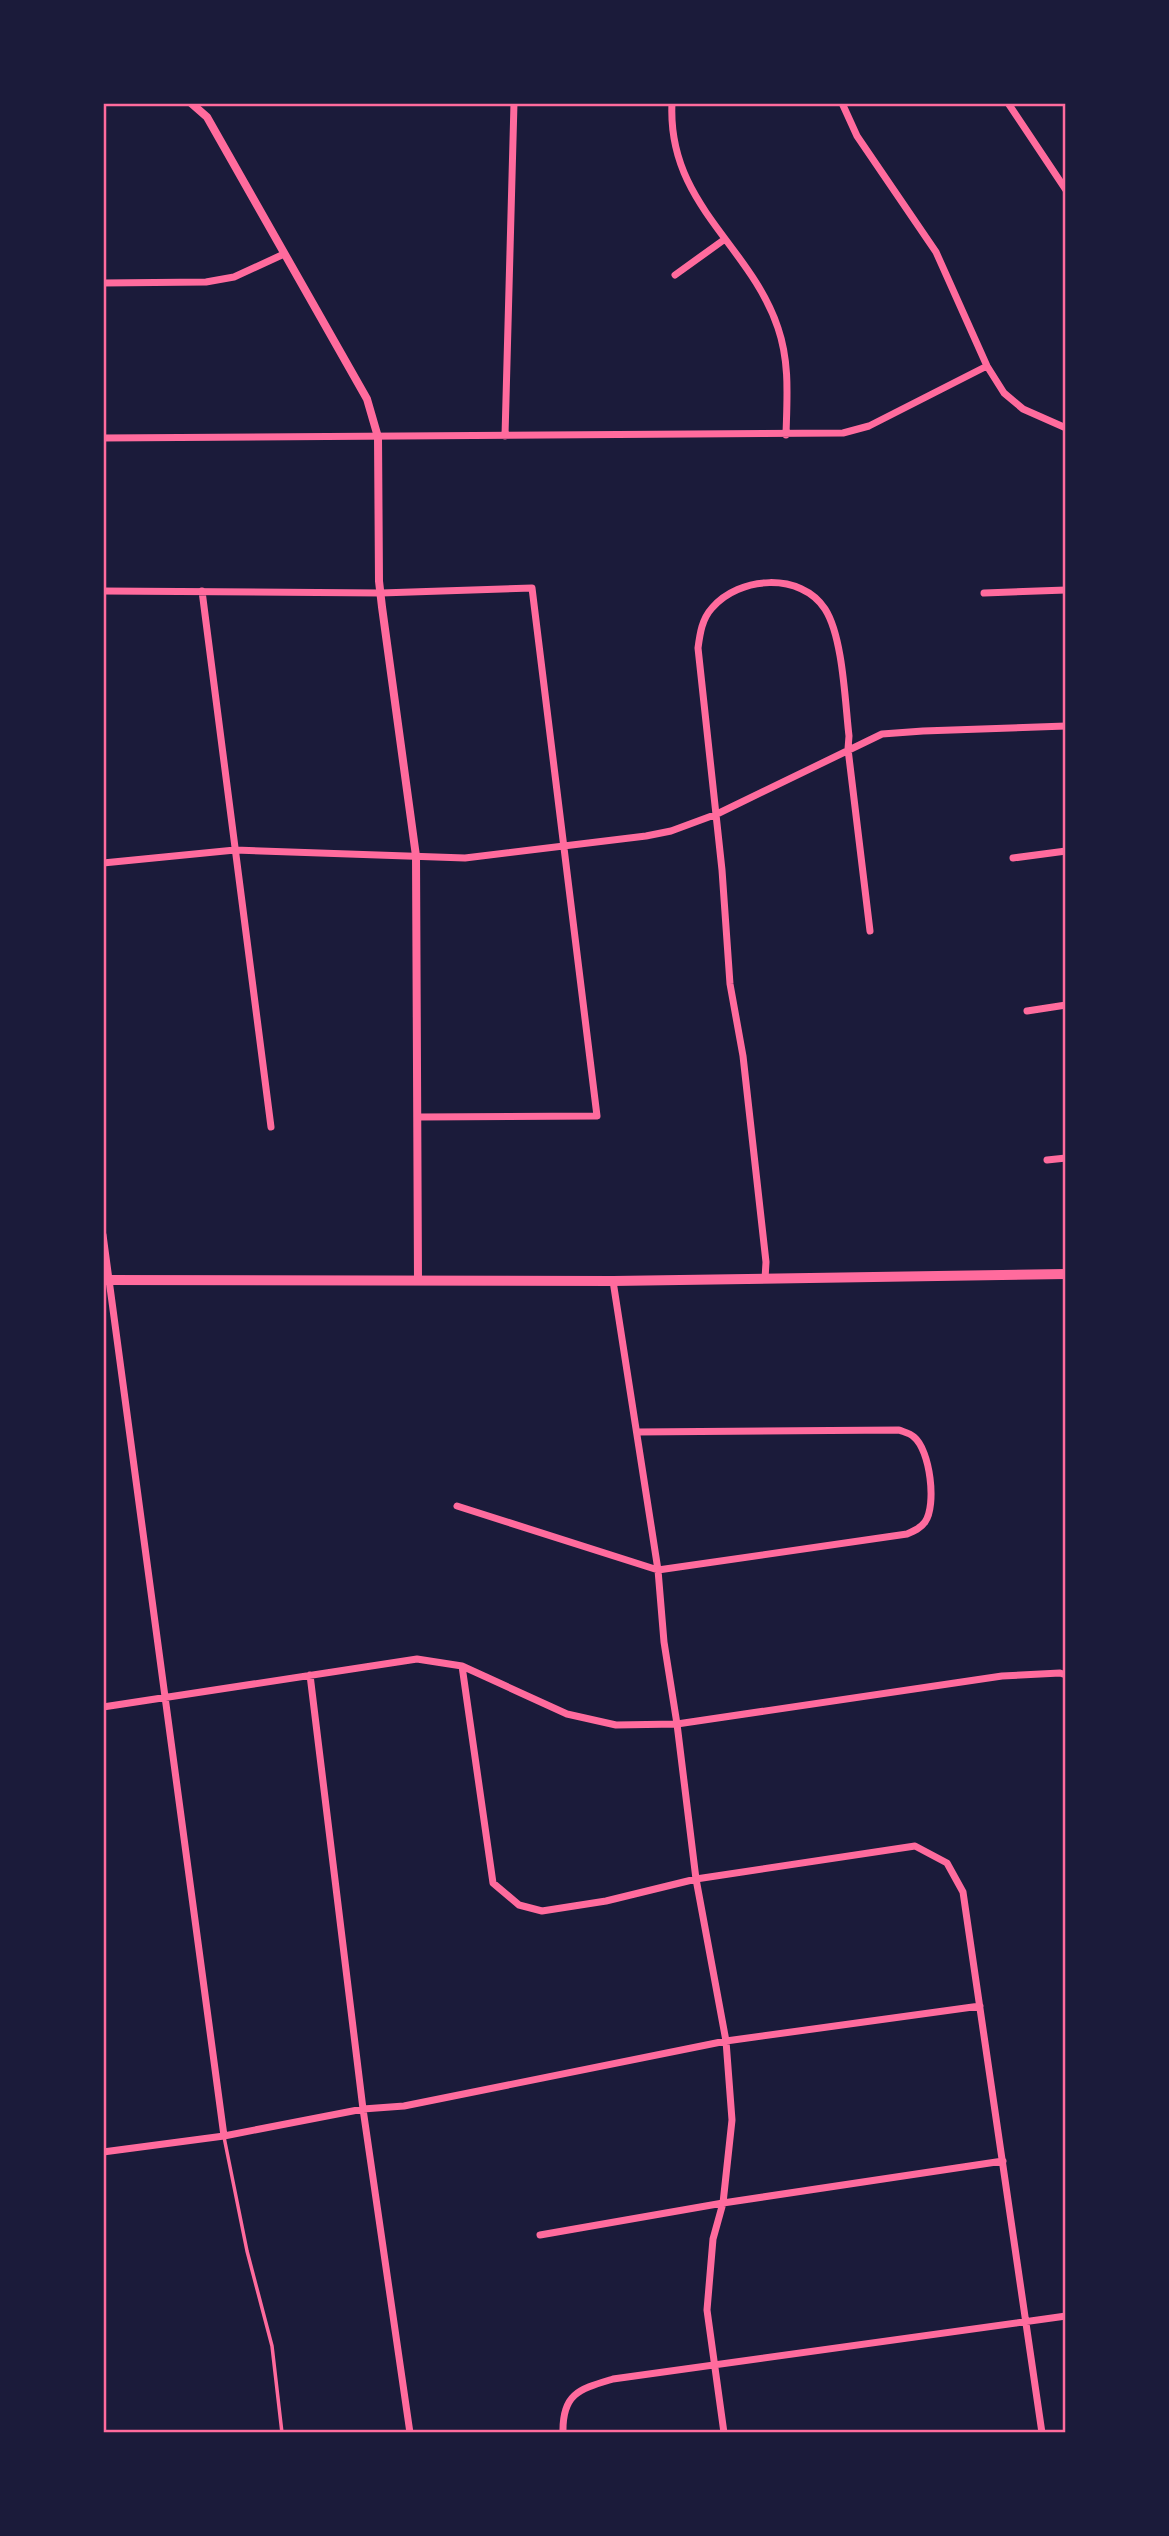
<svg xmlns="http://www.w3.org/2000/svg" width="1169" height="2536" viewBox="0 0 1169 2536" font-family="'Space Grotesk',sans-serif">
	<style>
		.lines { fill: none; stroke-linecap: round; stroke-linejoin: round }
		.service { stroke: #ff6b9d; stroke-width: 3.5 }
		.minor { stroke: #ff6b9d; stroke-width: 7 }
		.tertiary { stroke: #ff6b9d; stroke-width: 8 }
		.secondary { stroke: #ff6b9d; stroke-width: 10 }
		.neatline { fill: none; stroke: #ff6b9d; stroke-width: 2.5 }
	</style>
	<rect width="100%" height="100%" fill="#1b1b3a"/>
	<g class="lines">
		<path class="service" d="M224,2137L247,2251L272,2346L282,2433"/>
		<path class="minor" d="M672,103C667,204 750,244 778,328C790,363 787,398 786,435
			M842,103L857,136L936,252L987,366L1004,393L1023,409L1066,428
			M1008,103L1066,190
			M675,275L725,239
			M103,283L206,282L234,277L284,254
			M505,436L514,103
			M103,438L843,433L869,426L987,366
			M103,591L381,593L532,588L597,1116L419,1117
			M202,591L271,1127
			M984,593L1066,590
			M1013,858L1066,851
			M103,863L235,850L465,858L646,836L671,831L717,814L882,734L923,731L1066,726
			M1027,1011L1066,1005
			M1047,1160L1066,1158
			M103,1235L224,2136
			M765,1279L766,1262L743,1056L730,984L722,870L698,648C700,633 702,619 712,608C739,576 801,572 825,609C843,637 845,702 849,736L848,749L870,931
			M613,1281L658,1570L664,1642L677,1724L696,1879L726,2041L732,2120L723,2203L713,2239L707,2310L724,2433
			M457,1506L658,1570L907,1534C914,1531 921,1528 925,1522C937,1505 930,1450 914,1437C910,1433 904,1432 899,1430L637,1432
			M462,1666L493,1883L519,1905L542,1911L606,1901L696,1879L915,1846L947,1863L963,1892L1042,2433
			M310,1675L363,2109L410,2433
			M103,1707L417,1659L462,1666L567,1714L616,1725L677,1724L1002,1676L1060,1673L1066,1675
			M103,2152L224,2136L363,2109L404,2106L726,2041L980,2006
			M540,2235L723,2203L1003,2161
			M563,2433C562,2393 580,2389 613,2379L1066,2316"/>
		<path class="tertiary" d="M191,103L207,117L367,399L378,437L379,581L382,607L416,856L418,1280"/>
		<path class="secondary" d="M103,1280L613,1281L1066,1274"/>
	</g>
	<rect width="1169" height="2536" fill="none" stroke="#1b1b3a" stroke-width="210"/>
	<rect x="105" y="105" width="959" height="2326" class="neatline"/>
</svg>
